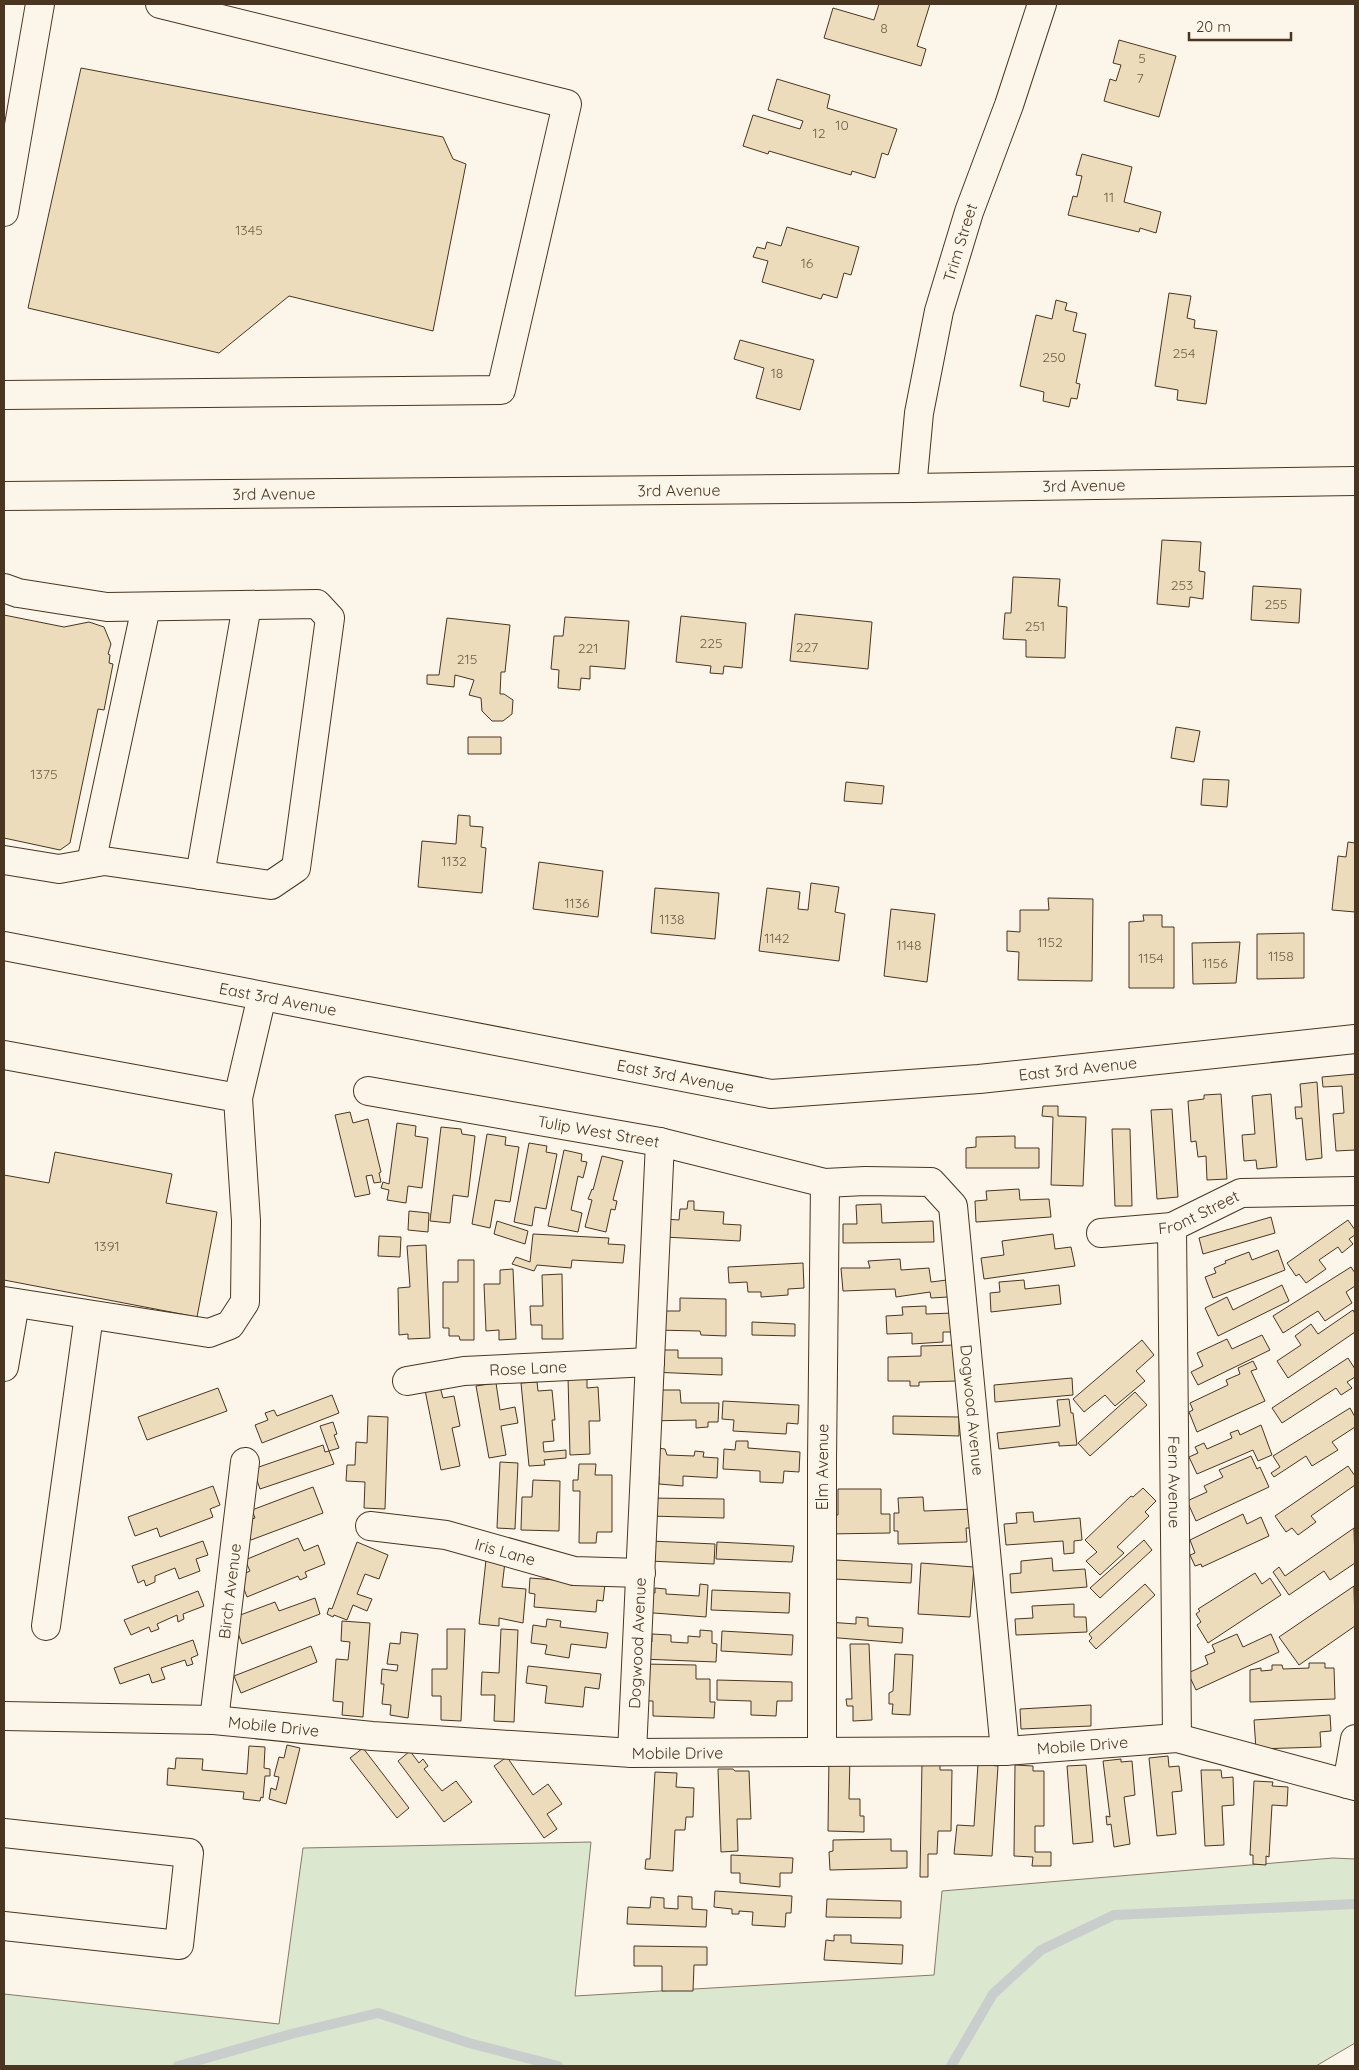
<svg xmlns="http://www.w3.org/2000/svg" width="1359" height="2070" viewBox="0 0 1359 2070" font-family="Quicksand,sans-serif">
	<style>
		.green { fill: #dce7d0; stroke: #887966 }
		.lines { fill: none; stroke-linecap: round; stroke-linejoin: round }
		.stream { stroke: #c9cecd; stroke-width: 10 }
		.building { fill: #ecdcbc; stroke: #4a3520 }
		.minor-casing { stroke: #4a3520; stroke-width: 30 }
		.minor { stroke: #fbf6e9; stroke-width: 28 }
		.labels { text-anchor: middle; stroke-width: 4; stroke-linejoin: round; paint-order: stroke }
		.number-label { font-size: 14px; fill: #725f47 }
		.street-label { font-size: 16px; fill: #4a3520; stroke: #fbf6e9 }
	</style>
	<rect width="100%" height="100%" fill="#fbf6e9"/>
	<path class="green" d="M591,1842L575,1996L934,1975L942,1891L1333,1858L1355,1859V2043L1316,2066H4V1994L279,2024L303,1848Z"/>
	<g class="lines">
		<path class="stream" d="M178,2066L295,2033L378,2013L469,2043L558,2066
			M951,2066L993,1994L1041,1950L1114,1915L1355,1904"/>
	</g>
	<path class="building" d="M879,4H930L917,46L926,49L921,66L824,38L833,8L874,20Z
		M1119,40L1176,56L1159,117L1104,101L1110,79L1116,81L1121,65L1113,63Z
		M81,68L443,137L453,159L466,164L433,331L289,296L219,353L28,308Z
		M777,79L830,95L827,108L897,129L888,155L882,153L875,178L852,171L851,175L769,151L768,154L743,146L753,115L800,129L803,121L768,110Z
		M1082,154L1132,167L1124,202L1161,212L1156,233L1140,228L1139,232L1068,215L1073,196L1077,197L1082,176L1076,175Z
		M787,227L859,247L851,275L844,273L837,298L823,294L821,299L762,282L768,261L753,257L757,247L765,249L767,242L781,246Z
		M1169,293L1191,296L1187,318L1195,320L1194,328L1217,331L1206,404L1177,400L1178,390L1155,386Z
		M1056,300L1067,303L1065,310L1077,313L1073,331L1086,334L1076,383L1080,384L1077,399L1071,398L1069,407L1043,401L1044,392L1020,386L1036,315L1052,319Z
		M740,340L814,360L800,410L756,398L764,368L734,359Z
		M1162,540L1201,542L1199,571L1205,572L1203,599L1190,597L1189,607L1157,604Z
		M1013,577L1060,579L1058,606L1067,607L1065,658L1026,657V640L1003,639L1005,613H1011Z
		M1253,586L1301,589L1299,623L1251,620Z
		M795,614L872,622L868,669L790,661Z
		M4,615L64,627L89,622L104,627L111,644L108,654L110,655L109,663L113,664L104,710L98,709L70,843L60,850L4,838Z
		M681,616L746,623L742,668L724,666L723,674L710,673L711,666L676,662Z
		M565,617L629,621L625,669L590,666V679L581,678L580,690L558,688L559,670L551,669L554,636H563Z
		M447,618L510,625L505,672H501L500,694H504L513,700L512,714L503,721H492L482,711L481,698L469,695L474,680L455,675L454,687L427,684V675H439Z
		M1176,727L1200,731L1194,762L1171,758Z
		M468,737H501V754H468Z
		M1203,779L1229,780L1227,807L1201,805Z
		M846,782L884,786L882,804L844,801Z
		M458,815L470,816V826L483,827L481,847L486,848L482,893L418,887L422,841L456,844Z
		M1348,842L1355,843V912L1332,910L1338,856L1346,857Z
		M539,862L603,871L598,917L533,909Z
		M811,883L839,887L835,912L845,914L839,961L759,951L767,888L800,892L798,909L808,910Z
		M655,888L719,893L715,939L651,933Z
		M1048,898L1093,899L1092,981L1018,980L1019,952L1007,951V931L1020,932V910H1049Z
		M891,909L935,914L927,982L884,976Z
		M1143,915H1162V927H1174V988H1129V922L1144,921Z
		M1304,933V978L1257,979V934Z
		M1240,942L1236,983L1193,984L1192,943Z
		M1355,1074V1150L1336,1151L1333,1114L1344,1113L1342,1086L1323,1087L1322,1077Z
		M1317,1082L1322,1158L1306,1160L1302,1118L1296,1119L1295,1107H1302L1300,1084Z
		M1221,1094L1227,1179L1207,1180L1206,1156L1198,1157L1196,1141L1191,1142L1188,1101L1204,1099V1095Z
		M1271,1094L1277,1167L1257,1169L1256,1160L1244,1161L1242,1135L1255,1134L1252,1096Z
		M1043,1106H1058V1116L1086,1117L1083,1186L1051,1185L1053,1117L1042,1116Z
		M1172,1109L1178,1197L1157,1199L1151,1110Z
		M350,1112L353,1123L368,1119L381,1172L379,1173L381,1182L374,1183L372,1175L366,1176L370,1194L355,1197L335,1115Z
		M397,1123L416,1126L415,1136L428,1138L422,1188L408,1186L406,1203L387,1200L389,1190L381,1188L383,1182L389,1184Z
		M441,1127L461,1129L462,1134L475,1136L468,1197L453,1195L450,1223L430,1221Z
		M1112,1129H1130L1132,1206H1115Z
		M487,1134L506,1137L505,1145L519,1147L510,1202L495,1200L490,1228L472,1224Z
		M1015,1136V1148H1039V1168H966V1148L976,1147V1137Z
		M529,1143L547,1146L546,1152L557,1154L546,1209L535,1207L532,1226L514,1222Z
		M564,1150L582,1154L581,1161L587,1162L583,1178L578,1176L571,1210L582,1213L578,1232L548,1226Z
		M55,1152L172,1174L166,1203L217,1212L197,1317L4,1280V1175L49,1183Z
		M602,1156L623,1161L613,1200L617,1201L615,1210L611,1209L606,1232L585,1227L592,1200L588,1199L592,1189L593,1190Z
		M1019,1189L1020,1200L1049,1199L1051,1217L976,1222L975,1201L987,1200L986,1191Z
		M688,1201H694V1210L724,1212L723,1224L741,1225L740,1241L664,1237L665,1219L679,1220L680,1209H687Z
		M881,1204L882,1223L933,1221L934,1242L843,1243V1224H857L856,1205Z
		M409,1211L429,1213L428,1232L408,1230Z
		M1271,1217L1275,1233L1203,1254L1199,1238Z
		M1348,1220L1355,1230V1235L1349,1239L1353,1244L1342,1253L1338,1247L1319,1260L1326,1269L1306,1283L1299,1274L1296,1276L1287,1263Z
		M497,1221L528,1231L525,1244L494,1234Z
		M533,1234L609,1238L608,1244L625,1245L623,1263L572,1260L571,1268L537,1265L534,1271L512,1264L516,1257L530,1262Z
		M1053,1234L1055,1249L1071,1247L1075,1266L984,1279L981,1258L1004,1255L1002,1241Z
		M379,1236L401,1237L400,1257L378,1256Z
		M426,1245L430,1338L408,1339V1334L399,1335L398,1288L410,1287L407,1246Z
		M1278,1250L1285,1270L1213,1298L1205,1277L1216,1273L1214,1268L1226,1263L1225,1261L1249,1252L1252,1260Z
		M900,1259L901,1270L929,1268L931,1282L947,1280L948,1297L931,1298L930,1292L896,1297L895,1289L843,1291L841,1268H870L868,1261Z
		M458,1260H474V1340H460L459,1336H449V1328H443V1282H458Z
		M803,1263L804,1288L788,1289V1295L761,1297V1292H748L747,1282L729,1283L728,1267Z
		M1351,1267L1355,1273V1286L1346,1292L1352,1303L1325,1321L1318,1311L1283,1333L1273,1316Z
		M513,1269L516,1339L499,1340V1330L486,1331L484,1284H500V1270Z
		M562,1274L563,1339H542V1325H531L530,1306H543L542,1275Z
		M1024,1280L1025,1289L1059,1285L1061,1304L991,1312L990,1293L1000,1292L999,1282Z
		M1282,1285L1289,1301L1218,1336L1205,1308L1227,1297L1233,1310Z
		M680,1298L726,1299V1336L701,1335L700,1331L654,1330V1311H680Z
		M926,1306V1314L953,1313L954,1332H943V1342L912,1344V1333L887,1334L886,1316L903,1315L902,1307Z
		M1353,1310L1355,1314V1332L1288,1378L1277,1361L1301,1345L1295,1336L1311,1324L1318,1334Z
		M752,1322L795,1324V1336L752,1335Z
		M1262,1335L1270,1350L1198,1385L1191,1372L1203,1366L1197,1353L1227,1339L1232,1349Z
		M1142,1340L1154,1355L1136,1371L1145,1381L1115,1406L1105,1395L1084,1412L1073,1399Z
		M956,1345L957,1381L919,1382V1386H910V1381H888V1357L921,1356V1346Z
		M663,1350H678V1358H722V1375L651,1372Z
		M1348,1358L1355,1369V1377L1347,1382L1352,1388L1341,1395L1336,1388L1282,1423L1272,1408Z
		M1253,1361L1257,1369L1251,1371L1265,1401L1197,1432L1189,1412L1193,1410L1190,1403L1228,1385L1226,1380L1240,1374L1238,1368Z
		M587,1376V1388L598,1387L600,1421H589L590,1454L570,1455L568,1377Z
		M1072,1378L1073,1395L995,1402L994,1385Z
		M537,1382L538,1391L552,1390L555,1420H552L554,1441L543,1442L544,1452L566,1450V1458L544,1460L545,1465L529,1466L521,1383Z
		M496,1383L500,1410L515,1407L518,1423L501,1426L506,1455L489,1458L476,1386Z
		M440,1387L443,1398L454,1396L460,1426L452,1428L460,1466L441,1470L425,1390Z
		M218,1388L227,1411L147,1440L138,1417Z
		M657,1390H680L681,1403H719L718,1422H708V1427L696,1428V1420L646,1421Z
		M1135,1392L1147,1405L1090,1456L1078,1443Z
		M332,1395L339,1413L262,1443L255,1425L268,1420L265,1413L274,1410L277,1416Z
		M1069,1399L1071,1413H1073L1077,1445L1059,1446V1442L999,1449L997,1433L1060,1426L1057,1400Z
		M723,1401L799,1405L798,1424L787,1423L786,1434L733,1431L734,1420L722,1419Z
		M1350,1408L1355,1417V1427L1332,1442L1338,1450L1312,1466L1306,1456L1274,1477L1271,1473L1280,1467L1273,1456Z
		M368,1416L388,1417L385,1509L364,1508L365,1482L346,1481L347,1465H355L356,1442L367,1443Z
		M893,1416L959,1417V1436L893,1434Z
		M333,1422L337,1434L334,1435L339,1448L329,1451L334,1464L260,1489L253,1469L323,1445L325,1452L329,1451L320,1426Z
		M1261,1425L1272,1455L1258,1461L1253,1450L1197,1474L1189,1457L1198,1453L1195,1447L1204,1443L1207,1449L1232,1438L1230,1433L1238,1430L1240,1435Z
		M736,1441H748V1448L800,1452L799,1472L784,1471L783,1483L760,1482V1471L723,1469L724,1449L735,1450Z
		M657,1448L665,1449L667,1455L694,1456L695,1451L704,1452L703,1457L718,1458L717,1478L683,1476V1486L659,1484V1476L641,1475Z
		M1251,1456L1257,1469L1260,1467L1269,1487L1196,1521L1187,1501L1207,1492L1204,1486L1223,1477L1219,1470Z
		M500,1462L518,1463L515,1529L497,1528Z
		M579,1464H596L595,1475H612V1532H597L596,1543H579L580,1491H573V1480H578Z
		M1348,1466L1355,1476V1485L1311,1516L1316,1522L1298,1535L1292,1528L1286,1532L1275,1516Z
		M533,1480L560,1481L559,1531L521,1530L522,1497H532Z
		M213,1486L220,1505L210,1509L213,1517L160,1537L157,1528L135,1536L128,1517Z
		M313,1487L323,1513L251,1540L244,1522L255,1518L252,1510Z
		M1143,1488L1156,1501L1145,1512L1149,1516L1117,1547L1124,1553L1100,1575L1086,1561L1097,1552L1085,1540L1131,1496L1133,1497Z
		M838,1489H881V1514H890V1533L826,1534V1515H838Z
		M923,1497L924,1511L973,1509L974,1528H966L967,1542L898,1544V1531H894V1513H899L898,1498Z
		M649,1498L724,1499V1518L649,1516Z
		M1033,1512L1034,1522L1080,1518L1082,1540L1074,1541V1553L1064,1554L1063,1541L1006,1545L1004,1524L1017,1523L1016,1513Z
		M1243,1514L1247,1524L1261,1517L1269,1536L1202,1567L1201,1564L1195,1566L1190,1555L1195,1553L1190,1540Z
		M1354,1528L1355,1563L1330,1580L1324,1571L1289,1595L1273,1572L1279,1567L1285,1576Z
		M298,1538L304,1551L318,1545L325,1564L305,1572L307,1577L300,1580L298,1576L247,1597L239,1576L250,1571L245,1560Z
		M1144,1540L1152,1550L1100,1598L1090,1588Z
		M203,1541L208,1555L196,1559L200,1571L179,1579L175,1568L155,1576V1582L146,1586L144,1580L138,1583L132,1566Z
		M650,1541L715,1544L714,1564L649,1561Z
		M357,1542L388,1555L379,1579L365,1574L357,1594L372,1599L367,1611L353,1605L347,1620L334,1615L333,1617L327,1614L329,1608L332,1609Z
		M717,1542L794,1546L792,1562L716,1559Z
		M1052,1558L1053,1571L1085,1569L1087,1587L1011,1593L1010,1574L1021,1573V1561Z
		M486,1560L505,1562L502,1587L526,1589L523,1623L499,1618V1626L479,1624Z
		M835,1560L912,1564L911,1583L834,1579Z
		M921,1563L974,1567L970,1617L918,1614Z
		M1255,1573L1262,1584L1270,1578L1281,1595L1208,1643L1197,1625L1201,1622L1196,1614L1200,1611L1198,1609Z
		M530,1578L605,1584L603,1601L597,1600L596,1612L534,1607L535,1594L529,1593Z
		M700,1584L708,1585L706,1617L641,1612L642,1592L655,1593V1588L666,1589V1594L699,1596Z
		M1145,1584L1155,1595L1096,1649L1089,1641L1092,1638L1089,1634Z
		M1354,1586L1355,1626L1299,1665L1279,1637Z
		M712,1590L790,1593L789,1613L711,1610Z
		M198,1591L204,1606L183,1614L184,1619L178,1622L177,1615L157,1624L159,1629L151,1632L149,1627L131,1635L124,1620Z
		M315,1598L320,1614L242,1644L236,1628L239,1627L235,1617L275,1602L279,1611Z
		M1074,1604V1617H1086L1087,1632L1016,1635L1015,1619L1033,1618L1032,1606Z
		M856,1617L868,1618V1626L903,1628L902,1643L826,1637L827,1622L856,1624Z
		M547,1619L561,1621L560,1627L608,1633L606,1648L571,1644L569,1658L545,1654L547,1645L531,1643L533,1625L546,1627Z
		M342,1621L370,1623L363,1717L342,1715L343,1702L333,1701L336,1659L348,1660L350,1642L341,1641Z
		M447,1629H465L461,1721L441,1720V1696H432V1669H447Z
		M501,1629L518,1630L514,1722L494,1721L495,1695H481L482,1672L499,1673Z
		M700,1630L712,1631V1643L717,1644L716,1662L642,1659L643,1641L652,1642V1634L671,1635V1642L688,1643V1636L700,1637Z
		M722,1631L793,1635L792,1655L721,1651Z
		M401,1632L418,1634L408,1718L390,1715L391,1705L382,1704L384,1684H381L382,1669L397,1671L398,1665L387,1664L390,1643L400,1644Z
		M1237,1634L1243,1647L1271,1634L1279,1652L1196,1690L1188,1673L1208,1664L1205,1656L1215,1652L1212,1645Z
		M193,1640L198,1655L191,1658L193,1664L187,1666L185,1660L161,1668L165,1679L152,1683L149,1674L120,1684L114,1668Z
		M850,1644H869L872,1720L853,1721V1706H847L846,1699H852Z
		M311,1646L317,1662L241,1693L234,1676Z
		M895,1654L913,1655L910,1715L892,1714L893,1704H889V1693L893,1691Z
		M1309,1663H1325V1668H1334L1335,1699L1250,1702V1670L1261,1668V1671L1272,1670V1665H1282L1283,1669L1309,1668Z
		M644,1664L696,1665V1679H710V1702H715L714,1718L653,1716V1701H638Z
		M528,1666L601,1674L599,1689L585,1687L583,1707L545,1703L547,1686L526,1683Z
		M717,1680L792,1682V1701H777L776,1716L751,1715V1701L717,1700Z
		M1091,1705V1726L1021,1729L1020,1709Z
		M1330,1715L1331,1731L1320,1732L1321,1747L1256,1749L1254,1720Z
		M287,1745L300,1748L286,1804L269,1799L271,1788L276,1790L279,1777L274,1776L279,1757L284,1758Z
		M249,1746L265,1747L264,1768L270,1769V1776H265L263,1798L261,1797L260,1801L243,1799L244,1792L167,1785L168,1768L175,1769L176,1758L203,1759L202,1770L247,1774Z
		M363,1748L409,1808L397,1818L350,1758Z
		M410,1751L419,1763L423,1759L428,1766L424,1769L442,1791L456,1781L472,1802L444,1822L398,1761Z
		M1168,1756L1169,1767L1179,1766L1182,1791L1172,1792L1176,1834L1157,1836L1149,1758Z
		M507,1757L533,1795L548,1784L562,1804L547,1814L557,1829L544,1838L494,1766Z
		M829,1757L850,1758L849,1799H860V1816H864V1832L828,1831Z
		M1121,1759V1762L1132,1761L1135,1795L1124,1797L1130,1844L1114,1847L1111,1824L1107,1825L1106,1816L1110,1817L1103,1761Z
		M922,1762H940V1770H952L951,1831H938L937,1854H928V1877H920Z
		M978,1764L998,1766L992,1856L954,1854L957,1825L974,1826Z
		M1015,1765L1033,1766V1771H1044V1826H1035V1852H1051V1866H1032L1033,1857L1014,1856Z
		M1086,1765L1093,1842L1073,1844L1067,1766Z
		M718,1769H733L735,1771H749L751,1819H737L738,1851L721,1852Z
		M1201,1770H1221L1222,1778L1233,1777L1234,1805L1222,1806L1224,1845L1205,1846Z
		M655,1772L677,1773L676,1787L694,1788L693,1817H686L685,1830H675L673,1871L645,1869L646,1859H650Z
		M1254,1781L1273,1782L1272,1786L1288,1787L1287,1806L1272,1805L1269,1857L1266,1856V1865L1253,1864V1855H1250Z
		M891,1839V1851H907V1868L830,1870L829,1852L833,1851V1840Z
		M731,1855L793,1858L792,1873H780V1887L740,1883V1873H731Z
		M715,1891L792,1896L791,1913H786L785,1927L752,1925L753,1912L739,1911V1914H732V1909L714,1907Z
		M678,1896L692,1897V1909L707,1910L706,1927L627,1924L628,1907L650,1908L651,1897L664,1898V1908L678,1909Z
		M827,1899L901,1901V1918L826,1917Z
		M834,1935H851V1943L903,1945L902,1964L824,1960L826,1940L834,1941Z
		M634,1946L707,1947V1965H694L693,1991H662V1966H634Z"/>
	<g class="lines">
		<g class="minor-casing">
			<g id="minor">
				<path d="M4,212L40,4"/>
				<path d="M4,395L501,390L567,104L160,4"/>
				<path id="s1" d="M912,488L919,413L939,311L969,212L1009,105L1042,4"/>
				<path id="s2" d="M4,496L912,488L1355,481"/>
				<path d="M4,588L18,593L107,607L317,604L330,618L296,868L271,885L104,861L59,869L4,860"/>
				<path d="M91,863L146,607"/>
				<path d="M200,875L247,605"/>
				<path id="s3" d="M4,946L771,1094L979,1079L1355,1039"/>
				<path d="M4,1055L238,1098L246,1221L245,1302L230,1325L209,1333L4,1301"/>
				<path id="s4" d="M368,1091L660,1142L825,1183L865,1181L931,1182L953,1206L1005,1751"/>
				<path d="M238,1098L262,996"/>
				<path id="s5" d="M1172,1227L1177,1738"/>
				<path id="s6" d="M1101,1233L1172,1227L1241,1193L1355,1191"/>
				<path d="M4,1367L15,1303"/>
				<path id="s7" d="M407,1381L464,1371L650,1362"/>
				<path id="s8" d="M370,1526L446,1535L574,1571L641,1573"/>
				<path d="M46,1626L89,1315"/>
				<path id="s9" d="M4,1716L214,1720L372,1736L632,1753L1005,1751L1177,1738L1355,1786"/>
				<path id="s10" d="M214,1720L245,1462"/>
				<path id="s11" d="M822,1752V1461L825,1183"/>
				<path id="s12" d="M632,1753L660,1142"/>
				<path d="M1347,1784L1355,1739"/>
				<path d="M4,1833L189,1853L179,1945L4,1926"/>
			</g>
		</g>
		<use href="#minor" class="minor"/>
	</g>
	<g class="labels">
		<g class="number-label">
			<text x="884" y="33">8</text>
			<text x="1142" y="63">5</text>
			<text x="1140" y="83">7</text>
			<text x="842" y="130">10</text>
			<text x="819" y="138">12</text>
			<text x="1109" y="202">11</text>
			<text x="249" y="235">1345</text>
			<text x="807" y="268">16</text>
			<text x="1184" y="358">254</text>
			<text x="1054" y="362">250</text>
			<text x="777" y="378">18</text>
			<text x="1182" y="590">253</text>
			<text x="1276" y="609">255</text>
			<text x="1035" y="631">251</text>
			<text x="711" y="648">225</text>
			<text x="807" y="652">227</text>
			<text x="588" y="653">221</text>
			<text x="467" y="664">215</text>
			<text x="44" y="779">1375</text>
			<text x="454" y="866">1132</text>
			<text x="577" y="908">1136</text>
			<text x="672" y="924">1138</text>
			<text x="777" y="943">1142</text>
			<text x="1050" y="947">1152</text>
			<text x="909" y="950">1148</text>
			<text x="1281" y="961">1158</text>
			<text x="1151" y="963">1154</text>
			<text x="1215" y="968">1156</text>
			<text x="107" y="1251">1391</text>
		</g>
		<g class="street-label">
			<text dy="6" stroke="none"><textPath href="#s1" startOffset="251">Trim Street</textPath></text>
			<text dy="6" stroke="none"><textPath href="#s2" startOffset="1080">3rd Avenue</textPath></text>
			<text dy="6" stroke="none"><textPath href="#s2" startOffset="675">3rd Avenue</textPath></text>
			<text dy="6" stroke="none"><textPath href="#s2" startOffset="270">3rd Avenue</textPath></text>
			<text dy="6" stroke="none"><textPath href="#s3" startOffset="279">East 3rd Avenue</textPath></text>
			<text dy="6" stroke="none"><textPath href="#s3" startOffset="1089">East 3rd Avenue</textPath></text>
			<text dy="6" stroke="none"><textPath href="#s3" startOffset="684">East 3rd Avenue</textPath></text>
			<text dy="6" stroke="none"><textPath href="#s4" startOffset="234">Tulip West Street</textPath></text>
			<text dy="6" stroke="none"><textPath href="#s6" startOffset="101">Front Street</textPath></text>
			<text dy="6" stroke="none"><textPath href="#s7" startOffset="122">Rose Lane</textPath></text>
			<text dy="6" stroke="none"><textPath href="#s4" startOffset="810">Dogwood Avenue</textPath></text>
			<text dy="6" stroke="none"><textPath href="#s11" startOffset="285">Elm Avenue</textPath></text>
			<text dy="6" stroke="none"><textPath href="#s5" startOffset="255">Fern Avenue</textPath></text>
			<text dy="6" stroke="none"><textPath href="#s8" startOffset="138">Iris Lane</textPath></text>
			<text dy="6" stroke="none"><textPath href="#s10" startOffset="130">Birch Avenue</textPath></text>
			<text dy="6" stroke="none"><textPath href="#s12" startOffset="110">Dogwood Avenue</textPath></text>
			<text dy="6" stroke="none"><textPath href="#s9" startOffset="270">Mobile Drive</textPath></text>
			<text dy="6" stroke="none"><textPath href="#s9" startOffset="1080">Mobile Drive</textPath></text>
			<text dy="6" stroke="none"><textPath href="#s9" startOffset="675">Mobile Drive</textPath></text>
		</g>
	</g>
	<rect width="1359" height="2070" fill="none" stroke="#4a3520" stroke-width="10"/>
	<path d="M1189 32v8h102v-8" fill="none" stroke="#4a3520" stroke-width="2.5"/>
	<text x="1196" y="32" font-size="15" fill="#4a3520" stroke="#fbf6e9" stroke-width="4" paint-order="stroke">20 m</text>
</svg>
